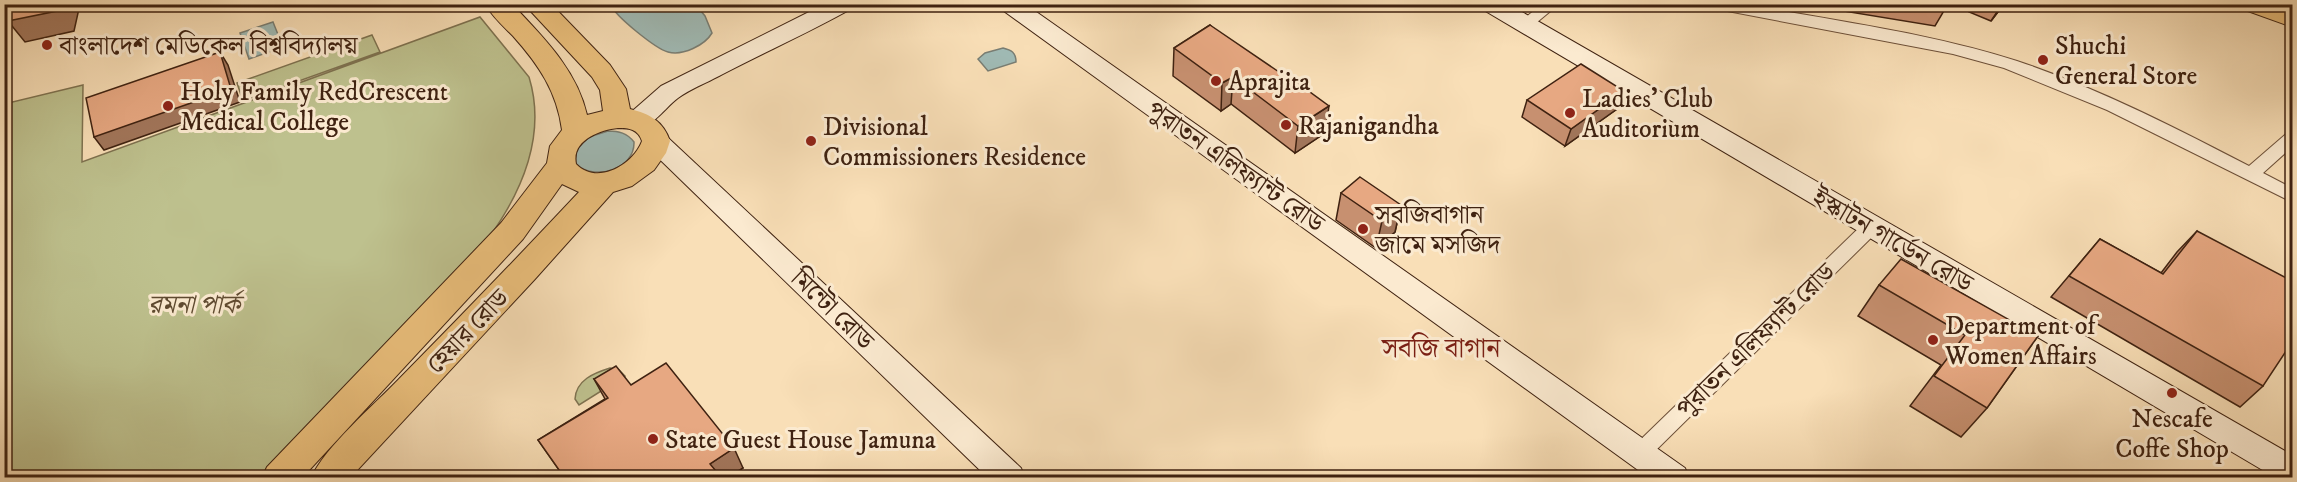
<svg xmlns="http://www.w3.org/2000/svg" width="2297" height="482" viewBox="0 0 2297 482" font-family="'IM FELL DW Pica','Noto Serif Bengali',serif">
	<style>
		.green { fill: #bec18e; stroke: #7e7250; stroke-width: 1.5 }
		.water { fill: #a0bbb6; stroke: #797e74; stroke-width: 1.5 }
		.lines { fill: none; stroke-linecap: round; stroke-linejoin: round }
		.street-casing { stroke: #6e513a; stroke-width: 2 }
		.secondary-casing { stroke: #3f2211; stroke-width: 2 }
		.primary-casing { stroke: #3f2211; stroke-width: 2 }
		.street { fill: #fbead0; fill-rule: evenodd }
		.secondary { fill: #fbead0; fill-rule: evenodd }
		.primary { fill: #ecc07c; fill-rule: evenodd }
		.wall { fill: #c79070; stroke: #3f2211; stroke-width: 1.5 }
		.shaded-wall { fill: #a2765b; stroke: #3f2211; stroke-width: 1.5 }
		.building { fill: #e7a882; stroke: #3f2211; stroke-width: 1.5 }
		.poi-dot { fill: #8f2418; stroke: #fbead0; stroke-width: 2 }
		.labels { text-anchor: middle; stroke-width: 6; stroke-linejoin: round; paint-order: stroke }
		.poi-label { font-size: 26px; fill: #3f2211; stroke: #fbead0; text-anchor: start }
		.street-label { font-size: 26px; fill: #3f2211; stroke: #fbead0 }
		.park-label { font-size: 26px; font-style: italic; fill: #5f4a30; stroke: #fbead0 }
		.neighbourhood-label { font-size: 27px; fill: #7a1f14; stroke: #fbead0 }
	</style>
	<rect width="100%" height="100%" fill="#f9dfb7"/>
	<filter id="stains"><feTurbulence type="fractalNoise" baseFrequency=".00333" numOctaves="4"/><feColorMatrix values="0 0 0 0 .2 0 0 0 0 .09 0 0 0 0 .02 0 0 0 .5 -.17"/></filter>
	<radialGradient id="worn" r=".72"><stop offset=".6" stop-color="#630" stop-opacity="0"/><stop offset="1" stop-color="#630" stop-opacity=".3"/></radialGradient>
	<path class="green" d="M480,17L529,77C547,136 522,192 488,239L269,477L5,478L4,104L83,85L82,162Z
		M372,35L380,52L243,101L237,83Z
		M610,368L619,370L625,376L579,405L575,399C576,380 594,373 610,368Z"/>
	<path class="water" d="M611,5H696L705,16L712,33C705,45 683,56 668,52C656,49 615,16 611,5Z
		M273,22L283,47L249,59L240,33Z
		M1003,48C1011,50 1016,52 1016,62L988,71L978,59L985,53Z
		M608,131C619,131 627,133 634,142C635,170 593,181 576,164V150L589,137Z"/>
	<g class="lines">
		<g class="street-casing">
			<path id="street" d="M1542,4H1559L1530,28H1520L1517,25L1520,22Z
				M1710,4H1745C1835,21 1930,33 2017,61C2098,88 2174,127 2249,166L2286,134L2292,132V147L2263,173L2292,188V202L2107,110L2004,68L1953,54L1717,9Z
				M1871,220L1877,222L1880,227L1877,232L1647,459L1640,462L1633,459L1630,453L1633,447L1865,222Z"/>
		</g>
		<g class="secondary-casing">
			<path id="secondary" d="M825,4H854L851,9C808,33 763,53 719,76C706,83 690,89 678,98C662,110 651,132 629,126L626,120L629,114L661,86Z
				M998,4H1025L1685,468L1689,478H1649L1001,9Z
				M1479,4H1508L2292,455V478H2276L1482,9Z
				M656,132L665,135L1021,468L1025,478H988L647,147L643,141L647,135Z"/>
		</g>
		<g class="primary-casing">
			<path id="primary" d="M485,4H512C543,37 577,70 587,115L603,111L600,90L592,77L524,4H551L610,65L626,89L630,109C650,114 663,121 670,141L666,153L654,170L632,186L613,192L535,279L350,478H311C325,447 374,405 399,379C460,317 520,255 579,192L562,184L523,239L302,478H262L267,467L501,223L547,163L550,146L562,130C557,92 539,65 513,36C503,26 492,16 485,4ZM618,128C629,128 638,129 642,141C633,165 597,186 576,164C571,141 599,130 618,128Z
				M2242,4H2279L2292,10V27L2245,10Z"/>
		</g>
		<use href="#street" class="street"/>
		<use href="#secondary" class="secondary"/>
		<use href="#primary" class="primary"/>
	</g>
	<path class="wall" d="M1820,4H1948L1935,26L1819,7Z
		M1974,4H2004L1991,21L1969,12Z
		M1210,25L1325,133L1295,153L1231,104L1221,111L1173,76L1174,48Z
		M1527,100L1617,109L1565,146L1522,117Z
		M1341,193L1401,205L1395,232L1376,248L1336,220Z
		M2197,231L2263,386L2240,407L2051,297L2100,239L2161,273L2177,252Z
		M1879,285L2038,336L1987,408L1961,437L1910,406L1941,365L1858,316Z
		M594,379L631,385L743,468L729,477H564L538,440L605,399Z"/>
	<path class="shaded-wall" d="M4,4H25L33,14L4,20Z
		M58,4H80L74,31L25,42L8,21Z
		M2002,4H2004L1991,21L1999,9Z
		M220,52L228,65L240,102L104,150L94,137Z
		M1233,77L1231,104L1221,111L1222,83Z
		M1624,91L1617,109L1565,146L1571,129Z
		M1329,106L1325,133L1295,153L1298,126Z
		M1401,205L1395,232L1376,248L1382,221Z
		M734,448L743,468L729,477H716L710,464Z"/>
	<path class="building" d="M13,4H58L57,11L8,21Z
		M1988,4H2002L1999,9Z
		M1210,25L1279,72L1281,71L1329,106L1298,126L1233,77L1222,83L1174,48Z
		M220,52L231,89L94,137L86,98Z
		M1581,64L1624,91L1571,129L1527,100Z
		M1360,177L1401,205L1382,221L1341,193Z
		M2197,231L2292,281V342L2263,386L2069,276L2100,239L2163,274Z
		M1901,259L2038,336L1987,408L1934,376L1965,335L1879,285Z
		M666,363L734,448L710,464L721,477H564L538,440L608,398L594,379L616,366L631,385Z"/>
	<g class="poi-dot">
		<circle cx="47" cy="45" r="6"/>
		<circle cx="2043" cy="60" r="6"/>
		<circle cx="1216" cy="81" r="6"/>
		<circle cx="168" cy="106" r="6"/>
		<circle cx="1570" cy="113" r="6"/>
		<circle cx="1286" cy="125" r="6"/>
		<circle cx="811" cy="141" r="6"/>
		<circle cx="1363" cy="229" r="6"/>
		<circle cx="1933" cy="340" r="6"/>
		<circle cx="2172" cy="393" r="6"/>
		<circle cx="653" cy="439" r="6"/>
	</g>
	<g class="labels">
		<g class="poi-label">
			<text x="59" y="54">বাংলাদেশ মেডিকেল বিশ্ববিদ্যালয়</text>
			<text x="2055" y="54">Shuchi<tspan x="2055" dy="30">General Store</tspan></text>
			<text x="1228" y="90">Aprajita</text>
			<text x="180" y="100">Holy Family RedCrescent<tspan x="180" dy="30">Medical College</tspan></text>
			<text x="1582" y="107">Ladies' Club<tspan x="1582" dy="30">Auditorium</tspan></text>
			<text x="1298" y="134">Rajanigandha</text>
			<text x="823" y="135">Divisional<tspan x="823" dy="30">Commissioners Residence</tspan></text>
			<text x="1375" y="223">সবজিবাগান<tspan x="1375" dy="30">জামে মসজিদ</tspan></text>
			<text x="1945" y="334">Department of<tspan x="1945" dy="30">Women Affairs</tspan></text>
			<text x="2172" y="427" text-anchor="middle">Nescafe<tspan x="2172" dy="30">Coffe Shop</tspan></text>
			<text x="665" y="448">State Guest House Jamuna</text>
		</g>
		<g class="street-label">
			<text transform="translate(1236 166) rotate(35)" y="9">পুরাতন এলিফ্যান্ট রোড</text>
			<text transform="translate(1893 240) rotate(30)" y="9">ইস্কাটন গার্ডেন রোড</text>
			<text transform="translate(833 309) rotate(44)" y="9">মিন্টো রোড</text>
			<text transform="translate(467 331) rotate(-46)" y="9">হেয়ার রোড</text>
			<text transform="translate(1755 340) rotate(-44)" y="9">পুরাতন এলিফ্যান্ট রোড</text>
		</g>
		<g class="park-label">
			<text x="194" y="313">রমনা পার্ক</text>
		</g>
		<g class="neighbourhood-label">
			<text x="1441" y="357">সবজি বাগান</text>
		</g>
	</g>
	<rect width="2297" height="482" fill="none" stroke="#f9dfb7" stroke-width="24"/>
	<rect x="6" y="6" width="2285" height="470" fill="none" stroke="#3f2211" stroke-width="3"/>
	<rect x="12" y="12" width="2273" height="458" fill="none" stroke="#3f2211" stroke-width="1.5"/>
	<rect width="100%" height="100%" filter="url(#stains)"/>
	<rect width="100%" height="100%" fill="url(#worn)"/>
</svg>
